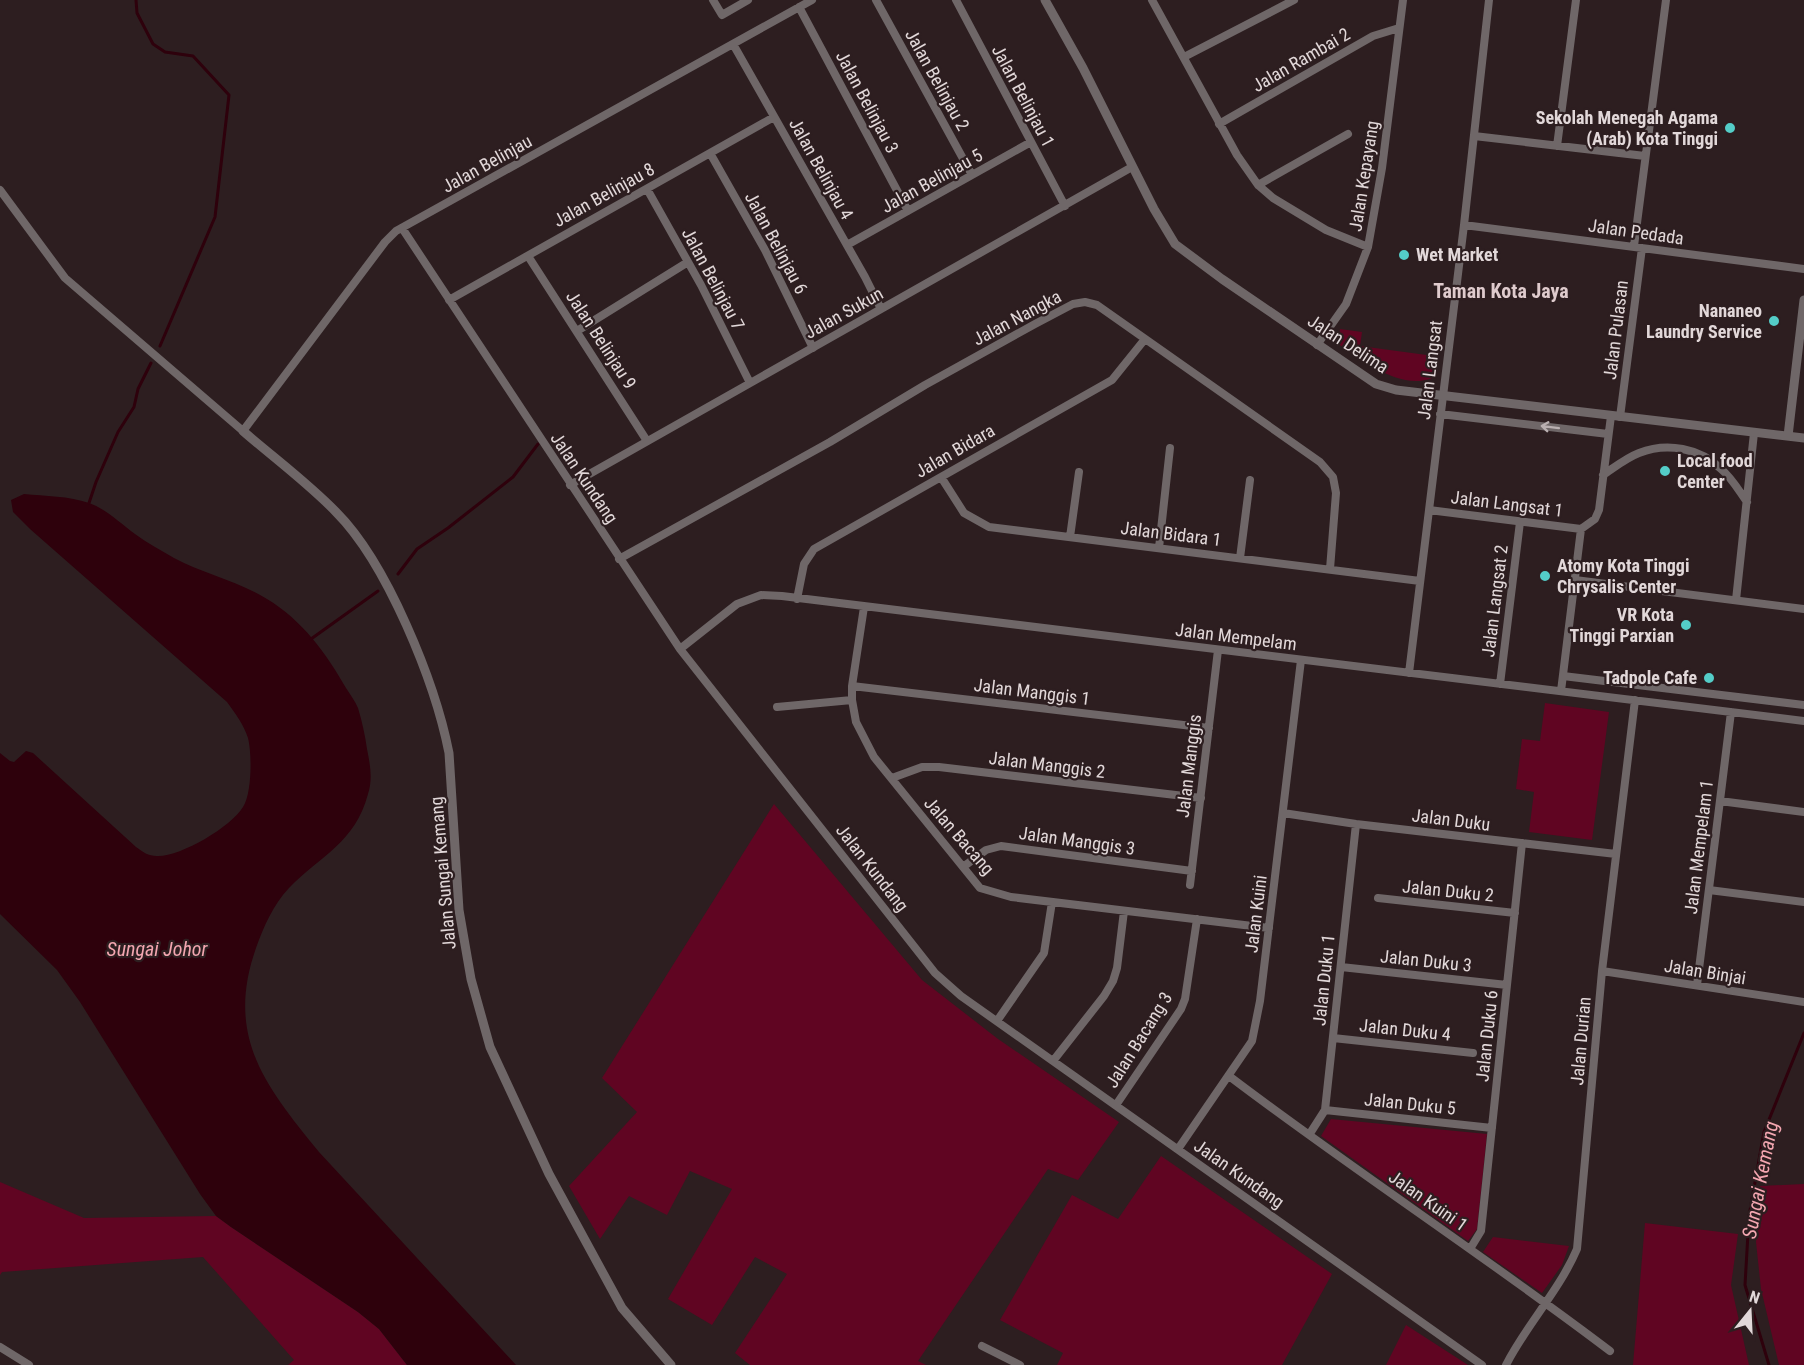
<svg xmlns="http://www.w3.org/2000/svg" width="1804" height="1365" viewBox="0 0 1804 1365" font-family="'Roboto Condensed',sans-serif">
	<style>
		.green { fill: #600522 }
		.water { fill: #2e010c }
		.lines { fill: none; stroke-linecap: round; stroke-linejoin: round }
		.stream { stroke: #2e010c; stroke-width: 3 }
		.minor { stroke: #6f6768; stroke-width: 8 }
		.tertiary { stroke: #6f6768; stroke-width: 9 }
		.oneway { stroke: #bab0b1 }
		.poi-dot { fill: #54cdc8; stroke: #2d1e20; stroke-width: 2 }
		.labels { text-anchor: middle; stroke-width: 4.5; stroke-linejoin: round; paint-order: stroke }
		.street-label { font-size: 18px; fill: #e2d8d9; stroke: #2d1e20 }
		.poi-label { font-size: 18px; font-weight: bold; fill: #e2d8d9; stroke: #2d1e20; text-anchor: end }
		.neighbourhood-label { font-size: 20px; font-weight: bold; fill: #dfcbcd; stroke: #2d1e20 }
		.water-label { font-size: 20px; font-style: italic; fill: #f3a6b0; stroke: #2d1e20 }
	</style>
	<rect width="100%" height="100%" fill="#2d1e20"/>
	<path class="green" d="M1340,329L1362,332L1360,346L1434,356L1432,378C1400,391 1364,360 1338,344Z
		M1545,703L1609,712L1592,840L1529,832L1534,792L1516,789L1522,739L1540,741Z
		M774,804L922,980L998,1039L1119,1122L1078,1180L1048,1169L918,1361L926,1365H750L735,1353L787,1274L755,1257L712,1325L668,1299L732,1189L690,1171L667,1215L629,1196L600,1239L569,1186L637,1112L602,1078Z
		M1331,1119L1487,1134L1477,1229L1468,1241L1321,1136Z
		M1161,1156L1332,1274L1282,1365H1057L1063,1353L1000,1320L1072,1195L1118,1219Z
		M0,1182L84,1218L216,1216L231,1227L358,1312L379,1329L407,1365H288L294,1360L203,1257L2,1272L0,1275Z
		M1804,1184V1365H1779L1761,1289L1756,1242L1760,1186Z
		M1645,1223L1738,1234L1731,1285L1749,1365H1633Z
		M1493,1237L1569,1246L1562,1265L1542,1293L1483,1252Z
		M1406,1325L1468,1365H1386Z"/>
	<path class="water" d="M24,494C45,496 69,496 89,503C106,509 120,523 135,534C147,543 161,550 174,558C204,574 238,581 267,599C302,620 326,653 346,688C350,694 355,701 358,708C362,721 365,735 367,749C370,764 373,779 368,794C355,843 321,855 289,888C273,905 264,926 256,948C225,1036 265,1086 319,1152L516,1365H407L379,1329L358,1312L231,1227L216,1216L200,1194L80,1002L57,970L0,914V753L10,761L14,762L26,751L33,753L136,847C143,852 148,856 157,856C180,857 231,827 243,807C252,793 252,754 248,738C244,725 235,713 227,702L30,529L13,512L11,500Z"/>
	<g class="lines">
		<path class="stream" d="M136,0L137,13L153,44L165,52L193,56L229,95L215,217L160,346
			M89,503L96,482L118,432L134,407L138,389L151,363
			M398,574L417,549L448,528L513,477L538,444
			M311,639L378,591
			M1769,1365L1745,1285L1749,1216L1764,1132L1804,1033"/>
		<path class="minor" d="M713,0L722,15L748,0
			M876,0L972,175
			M956,0L1065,206
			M1152,0L1237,155L1258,185L1273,198L1326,230L1368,247
			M799,7L908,211
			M733,44L865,277L881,309
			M1184,57L1294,0
			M1219,124L1373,36L1399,28
			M1474,136L1645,156
			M1557,146L1576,0
			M710,153L765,250L813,348
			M1258,185L1348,134
			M647,189L701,285L750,383
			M0,190L65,278L243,431L385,242L396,231L812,0
			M1464,225L1804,269
			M402,228L680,649L935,973L961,996L1482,1365
			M847,245L1031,142
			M1634,246L1666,0
			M528,256L647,441
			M449,300L774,117
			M577,331L688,262
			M1317,345L1346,304L1368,247L1382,168L1403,0
			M1440,414L1608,434
			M1620,417L1642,248
			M1603,475C1615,467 1626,458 1639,453C1667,442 1700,448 1721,469C1732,478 1739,491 1747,502
			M941,477L964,513L989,527L1420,581
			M570,485L1132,167
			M1429,510L1581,529
			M1070,537L1079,472
			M1159,548L1170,448
			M1240,558L1250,480
			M619,559L830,442L925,385L1035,324L1073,304L1085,302L1097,305L1320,462L1333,477L1336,493L1330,569
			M1575,580L1804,609
			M797,599L804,564L814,549L1112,380L1145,339
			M1736,600L1754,433
			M864,607L852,686V700L856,722L874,757L980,888L1011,897L1269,928
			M680,649L737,604L761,595L782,596L1804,721
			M1409,673L1464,225L1489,0
			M1563,676L1804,705
			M1500,684L1520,522
			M852,686L1209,728
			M1561,691L1581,529L1595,519L1599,510L1611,416
			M777,707L852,700
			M892,778L922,767H939L1201,798
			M1720,801L1804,812
			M1283,813L1356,824L1616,854
			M963,867L986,850L1001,846L1192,871
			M1190,885L1218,650
			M1709,890L1804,902
			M1378,898L1515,913
			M1341,967L1507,985
			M1602,971L1804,1002
			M1697,985L1731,712
			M997,1021L1044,953L1052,902
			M1333,1038L1473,1053
			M1053,1061L1104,996L1113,981L1117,968L1124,911
			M1229,1076C1353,1170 1485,1256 1610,1351
			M1116,1105L1181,1009L1185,999L1197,919
			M1325,1110L1492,1128
			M1309,1135L1325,1110L1356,824
			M1178,1149L1252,1041L1260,1001L1301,660
			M1470,1249L1481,1231L1522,843
			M982,1346L1020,1365
			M0,1347L29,1365
			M1506,1365C1527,1324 1559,1291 1577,1249L1602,971L1635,700"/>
		<path class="tertiary" d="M1045,0L1083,68L1154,209L1175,244L1222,279L1376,384L1396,390L1804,438
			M243,431C274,458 308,483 336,512C387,563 435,682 449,753L459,910L471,979L490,1047L549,1174L622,1308L671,1365
			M1788,436L1804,300"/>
	</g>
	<defs><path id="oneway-shaft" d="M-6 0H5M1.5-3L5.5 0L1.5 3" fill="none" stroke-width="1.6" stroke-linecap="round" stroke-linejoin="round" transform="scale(1.5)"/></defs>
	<use class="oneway" href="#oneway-shaft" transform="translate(1550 427) rotate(-173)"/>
	<g class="poi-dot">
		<circle cx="1730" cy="128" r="6"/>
		<circle cx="1404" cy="255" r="6"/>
		<circle cx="1774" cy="321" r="6"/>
		<circle cx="1665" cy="471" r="6"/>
		<circle cx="1545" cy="576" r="6"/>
		<circle cx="1686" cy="625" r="6"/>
		<circle cx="1709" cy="678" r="6"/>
	</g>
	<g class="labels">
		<g class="street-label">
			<text transform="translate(1301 60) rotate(-30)" y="6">Jalan Rambai 2</text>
			<text transform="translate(937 80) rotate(61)" y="6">Jalan Belinjau 2</text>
			<text transform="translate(1023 96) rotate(62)" y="6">Jalan Belinjau 1</text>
			<text transform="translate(867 102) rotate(62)" y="6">Jalan Belinjau 3</text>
			<text transform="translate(487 164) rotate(-29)" y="6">Jalan Belinjau</text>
			<text transform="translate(821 169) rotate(61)" y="6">Jalan Belinjau 4</text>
			<text transform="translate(1364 176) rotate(-81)" y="6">Jalan Kepayang</text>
			<text transform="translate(932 181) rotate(-29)" y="6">Jalan Belinjau 5</text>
			<text transform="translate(604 195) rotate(-29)" y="6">Jalan Belinjau 8</text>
			<text transform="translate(1636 232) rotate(8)" y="6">Jalan Pedada</text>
			<text transform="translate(776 243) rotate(62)" y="6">Jalan Belinjau 6</text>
			<text transform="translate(713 279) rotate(62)" y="6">Jalan Belinjau 7</text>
			<text transform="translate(844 313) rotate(-29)" y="6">Jalan Sukun</text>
			<text transform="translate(1017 318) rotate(-28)" y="6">Jalan Nangka</text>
			<text transform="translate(1616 330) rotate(-83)" y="6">Jalan Pulasan</text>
			<text transform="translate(601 340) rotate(57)" y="6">Jalan Belinjau 9</text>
			<text transform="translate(1348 344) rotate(33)" y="6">Jalan Delima</text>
			<text transform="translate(1430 370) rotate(-83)" y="6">Jalan Langsat</text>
			<text transform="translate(955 451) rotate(-30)" y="6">Jalan Bidara</text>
			<text transform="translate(584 478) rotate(56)" y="6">Jalan Kundang</text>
			<text transform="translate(1507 504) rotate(7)" y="6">Jalan Langsat 1</text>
			<text transform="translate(1171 534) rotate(7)" y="6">Jalan Bidara 1</text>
			<text transform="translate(1495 601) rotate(-83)" y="6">Jalan Langsat 2</text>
			<text transform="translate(1236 637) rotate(7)" y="6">Jalan Mempelam</text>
			<text transform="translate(1032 692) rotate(7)" y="6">Jalan Manggis 1</text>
			<text transform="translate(1047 765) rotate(7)" y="6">Jalan Manggis 2</text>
			<text transform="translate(1189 766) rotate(-83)" y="6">Jalan Manggis</text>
			<text transform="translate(1451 820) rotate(7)" y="6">Jalan Duku</text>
			<text transform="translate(959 836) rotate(49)" y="6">Jalan Bacang</text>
			<text transform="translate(1077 841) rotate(8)" y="6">Jalan Manggis 3</text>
			<text transform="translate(1699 847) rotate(-83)" y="6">Jalan Mempelam 1</text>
			<text transform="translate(872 868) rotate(52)" y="6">Jalan Kundang</text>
			<text transform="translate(443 873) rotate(-95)" y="6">Jalan Sungai Kemang</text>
			<text transform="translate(1448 891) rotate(6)" y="6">Jalan Duku 2</text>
			<text transform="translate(1256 914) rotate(-83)" y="6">Jalan Kuini</text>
			<text transform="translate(1426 961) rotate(6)" y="6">Jalan Duku 3</text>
			<text transform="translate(1705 972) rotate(9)" y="6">Jalan Binjai</text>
			<text transform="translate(1324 980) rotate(-84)" y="6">Jalan Duku 1</text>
			<text transform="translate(1405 1030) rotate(6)" y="6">Jalan Duku 4</text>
			<text transform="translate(1487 1036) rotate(-84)" y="6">Jalan Duku 6</text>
			<text transform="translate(1139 1040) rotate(-58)" y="6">Jalan Bacang 3</text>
			<text transform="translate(1581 1041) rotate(-85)" y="6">Jalan Durian</text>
			<text transform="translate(1410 1104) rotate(6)" y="6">Jalan Duku 5</text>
			<text transform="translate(1239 1174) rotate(35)" y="6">Jalan Kundang</text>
			<text transform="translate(1428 1201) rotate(35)" y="6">Jalan Kuini 1</text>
		</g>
		<g class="poi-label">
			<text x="1718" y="124">Sekolah Menegah Agama<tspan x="1718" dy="21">(Arab) Kota Tinggi</tspan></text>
			<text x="1416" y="261" text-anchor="start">Wet Market</text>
			<text x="1762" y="317">Nananeo<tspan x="1762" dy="21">Laundry Service</tspan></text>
			<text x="1677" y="467" text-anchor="start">Local food<tspan x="1677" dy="21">Center</tspan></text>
			<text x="1557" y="572" text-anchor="start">Atomy Kota Tinggi<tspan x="1557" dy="21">Chrysalis Center</tspan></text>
			<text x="1674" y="621">VR Kota<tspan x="1674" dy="21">Tinggi Parxian</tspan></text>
			<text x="1697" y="684">Tadpole Cafe</text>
		</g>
		<g class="neighbourhood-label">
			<text x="1501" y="298">Taman Kota Jaya</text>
		</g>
		<g class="water-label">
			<text x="157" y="956">Sungai Johor</text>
			<text transform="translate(1760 1180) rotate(-79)" y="7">Sungai Kemang</text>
		</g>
	</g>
	<g transform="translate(1750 1311) rotate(18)" stroke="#2d1e20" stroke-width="4.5" paint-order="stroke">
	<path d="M0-4.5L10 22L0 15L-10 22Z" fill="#e2d8d9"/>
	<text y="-9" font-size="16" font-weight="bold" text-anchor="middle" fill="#e2d8d9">N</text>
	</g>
</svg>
